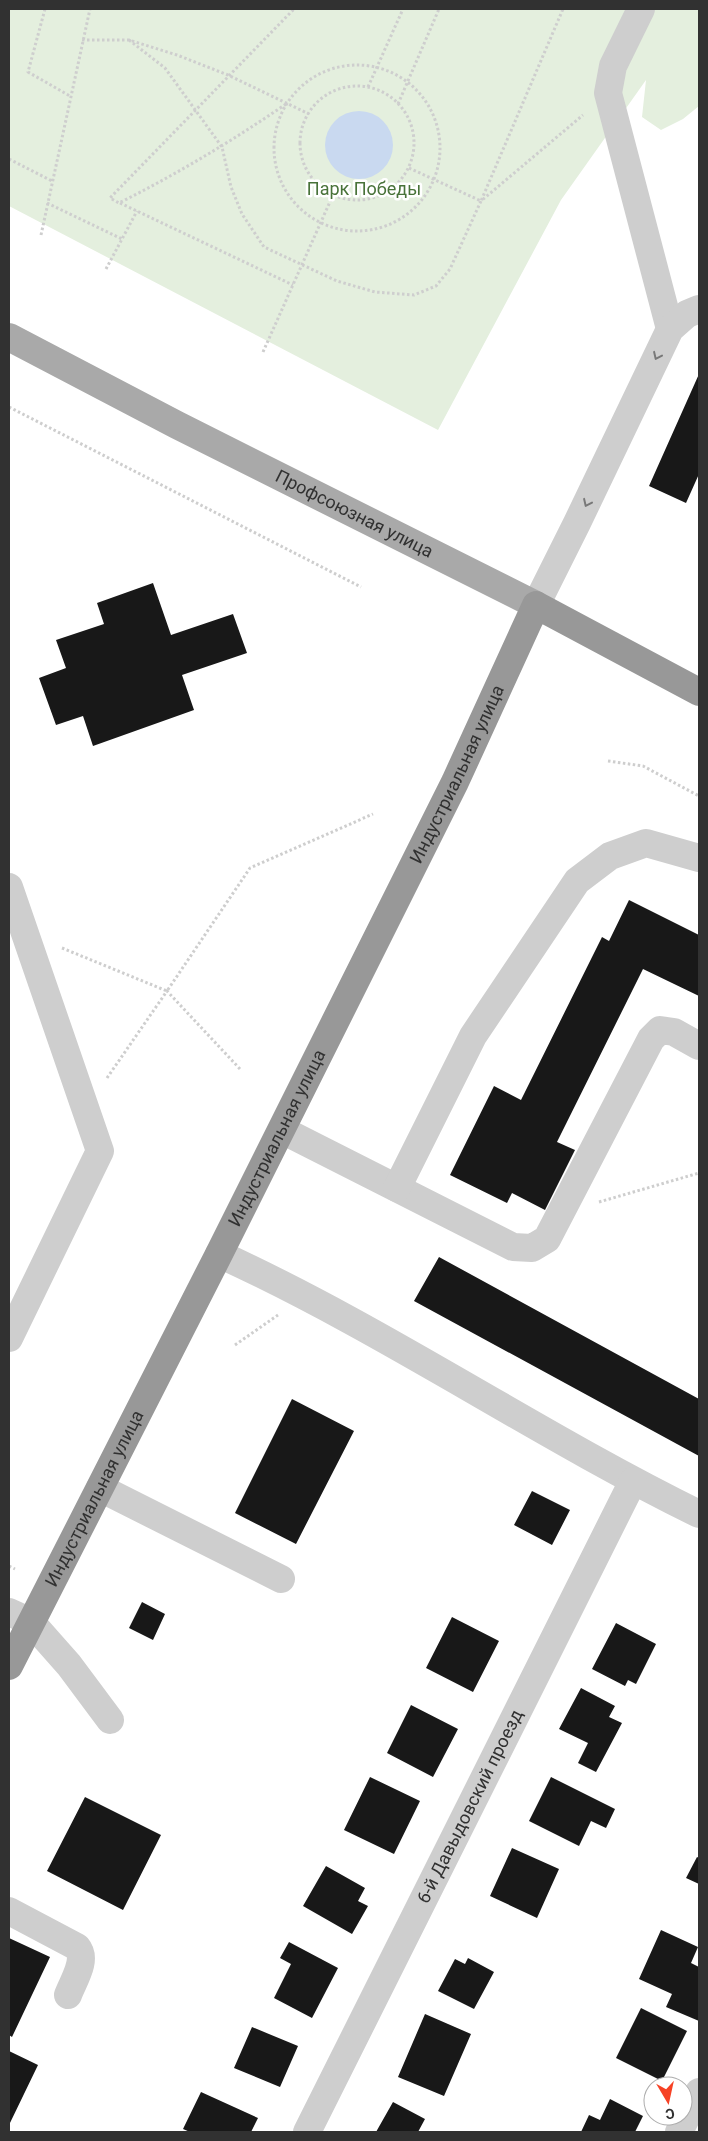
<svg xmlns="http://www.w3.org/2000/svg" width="708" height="2141" viewBox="0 0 708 2141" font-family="Roboto,sans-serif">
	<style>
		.green { fill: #e4efde }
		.water { fill: #c9d9f0 }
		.building { fill: #181818 }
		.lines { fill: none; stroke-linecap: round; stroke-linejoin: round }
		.path { stroke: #cecece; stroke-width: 3; stroke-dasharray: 2.5 2.5; stroke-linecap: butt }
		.minor { stroke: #cecece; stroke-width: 28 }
		.major { stroke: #a9a9a9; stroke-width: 28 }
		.highway { stroke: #989898; stroke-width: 28 }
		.oneway { stroke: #787878 }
		.labels { text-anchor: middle; stroke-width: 5; stroke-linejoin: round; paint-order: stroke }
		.park-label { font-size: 18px; fill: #487239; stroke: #fff }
		.street-label { font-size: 18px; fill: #313131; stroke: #fff }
	</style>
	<rect width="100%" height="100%" fill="#fff"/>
	<path class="green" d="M9,9H699V106L683,119L661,130L642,117L646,80L561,200L438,430L9,206Z"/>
	<path class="water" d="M325 145a34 34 0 1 1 68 0a34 34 0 1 1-68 0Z"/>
	<path class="building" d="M699,374V474L686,503L649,486Z
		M153,583L171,635L233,614L247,653L182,675L194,710L93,746L83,716L56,725L39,678L66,668L56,640L104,624L97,603Z
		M629,900L699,935V996L643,969L557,1142L575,1150L545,1210L512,1193L507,1203L450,1175L494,1086L521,1100L602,937L609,941Z
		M439,1257L699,1399V1456L414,1301Z
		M292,1399L354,1431L296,1544L235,1513Z
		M532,1491L570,1510L552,1545L514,1525Z
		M142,1602L165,1614L153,1640L129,1628Z
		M452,1617L499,1641L473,1692L426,1668Z
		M616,1623L656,1644L636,1684L628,1680L625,1686L592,1669Z
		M581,1688L615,1706L609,1717L622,1723L596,1772L578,1763L588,1743L559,1729Z
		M411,1705L458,1729L433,1777L387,1753Z
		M370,1777L420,1801L394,1854L344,1830Z
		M551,1777L615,1809L606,1828L591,1821L579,1846L529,1821Z
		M85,1797L161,1835L123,1910L47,1871Z
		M512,1848L559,1869L537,1918L490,1896Z
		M697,1857L699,1858V1884L686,1878Z
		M326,1866L365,1888L358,1901L368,1906L352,1934L303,1906Z
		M661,1930L698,1947L691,1963L699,1967V2021L666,2007L672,1994L639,1979Z
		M9,1938L50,1957L12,2037L9,2035Z
		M289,1942L338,1968L312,2018L274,1998L291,1964L280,1958Z
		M468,1958L494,1972L474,2009L438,1991L455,1959L465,1964Z
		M641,2008L687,2031L662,2081L616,2058Z
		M425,2014L471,2034L444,2096L398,2077Z
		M252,2027L298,2046L280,2087L234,2068Z
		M9,2051L38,2065L9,2125Z
		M201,2092L258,2118L251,2132H190L183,2129Z
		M610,2099L643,2116L635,2132H581L589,2115L600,2120Z
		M393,2102L425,2119L418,2132H376Z"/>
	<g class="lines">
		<path class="path" d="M45,9L28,72L70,96
			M82,40H129L177,55L228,75L309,114
			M129,40L165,68L222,147L231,187L242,214L264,247L337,281L375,292L414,295L436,286L450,269L481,201L583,115
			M274 148a83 83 0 1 1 166 0a83 83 0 1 1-166 0Z
			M300 143a57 57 0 1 1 114 0a57 57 0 1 1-114 0Z
			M368,87L403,9
			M286,104C232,141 177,174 119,203L110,198L294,9
			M398,104L439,9
			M9,159L52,181
			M409,168L481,201L563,9
			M47,203L122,239
			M120,203L293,285
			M41,235L90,9
			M106,269L137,211
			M263,352L333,195
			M9,407L361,587
			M608,761L643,766L699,796
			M62,948L167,991L250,868L373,814
			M107,1078L167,991L240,1069
			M599,1202L699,1173
			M235,1345L278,1315
			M9,1566L15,1569"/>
		<g class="minor">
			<path d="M641,9L613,66L608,93L670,329"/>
			<path d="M536,605L577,523L670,329L687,314L699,309"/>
			<path d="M9,887L100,1151L9,1338"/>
			<path d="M282,1130L513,1247L532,1248L547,1239L651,1039L660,1030L674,1032L699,1046"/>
			<path d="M397,1188L473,1036L577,881L610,856L646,843L699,858"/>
			<path d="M219,1254C385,1330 536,1434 699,1514"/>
			<path d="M100,1488L281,1579"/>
			<path d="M9,1612L31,1622L69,1665L110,1720"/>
			<path d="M9,1911L77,1947C88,1960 73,1981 68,1995"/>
			<path id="s1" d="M307,2132L633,1481"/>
			<path d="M679,2132L699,2092"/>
		</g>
		<path class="major" id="s2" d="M9,337L177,425L536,605"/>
		<path class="highway" id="s3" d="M9,1666L219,1254L455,782L536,605L699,692"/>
	</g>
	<defs><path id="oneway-chevron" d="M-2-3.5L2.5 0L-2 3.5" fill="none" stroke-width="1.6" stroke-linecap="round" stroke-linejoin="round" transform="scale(1.25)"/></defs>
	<g class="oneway">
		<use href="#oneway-chevron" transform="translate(657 356) rotate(115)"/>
		<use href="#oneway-chevron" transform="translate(587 503) rotate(115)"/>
	</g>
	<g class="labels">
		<g class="park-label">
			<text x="364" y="195">Парк Победы</text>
		</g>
		<g class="street-label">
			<text dy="6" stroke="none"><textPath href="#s2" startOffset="388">Профсоюзная улица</textPath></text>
			<text dy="6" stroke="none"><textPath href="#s3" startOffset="998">Индустриальная улица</textPath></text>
			<text dy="6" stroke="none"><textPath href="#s3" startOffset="592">Индустриальная улица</textPath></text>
			<text dy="6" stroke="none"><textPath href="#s3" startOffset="188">Индустриальная улица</textPath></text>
			<text dy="6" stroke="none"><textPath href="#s1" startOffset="364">6-й Давыдовский проезд</textPath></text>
		</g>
	</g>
	<rect width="708" height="2141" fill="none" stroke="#313131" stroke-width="20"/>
	<g transform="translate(668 2101) rotate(171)"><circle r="24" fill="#ffffff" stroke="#adadad"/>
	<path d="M0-4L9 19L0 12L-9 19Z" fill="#f64225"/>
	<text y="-8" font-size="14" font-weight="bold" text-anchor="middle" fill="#313131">С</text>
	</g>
</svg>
